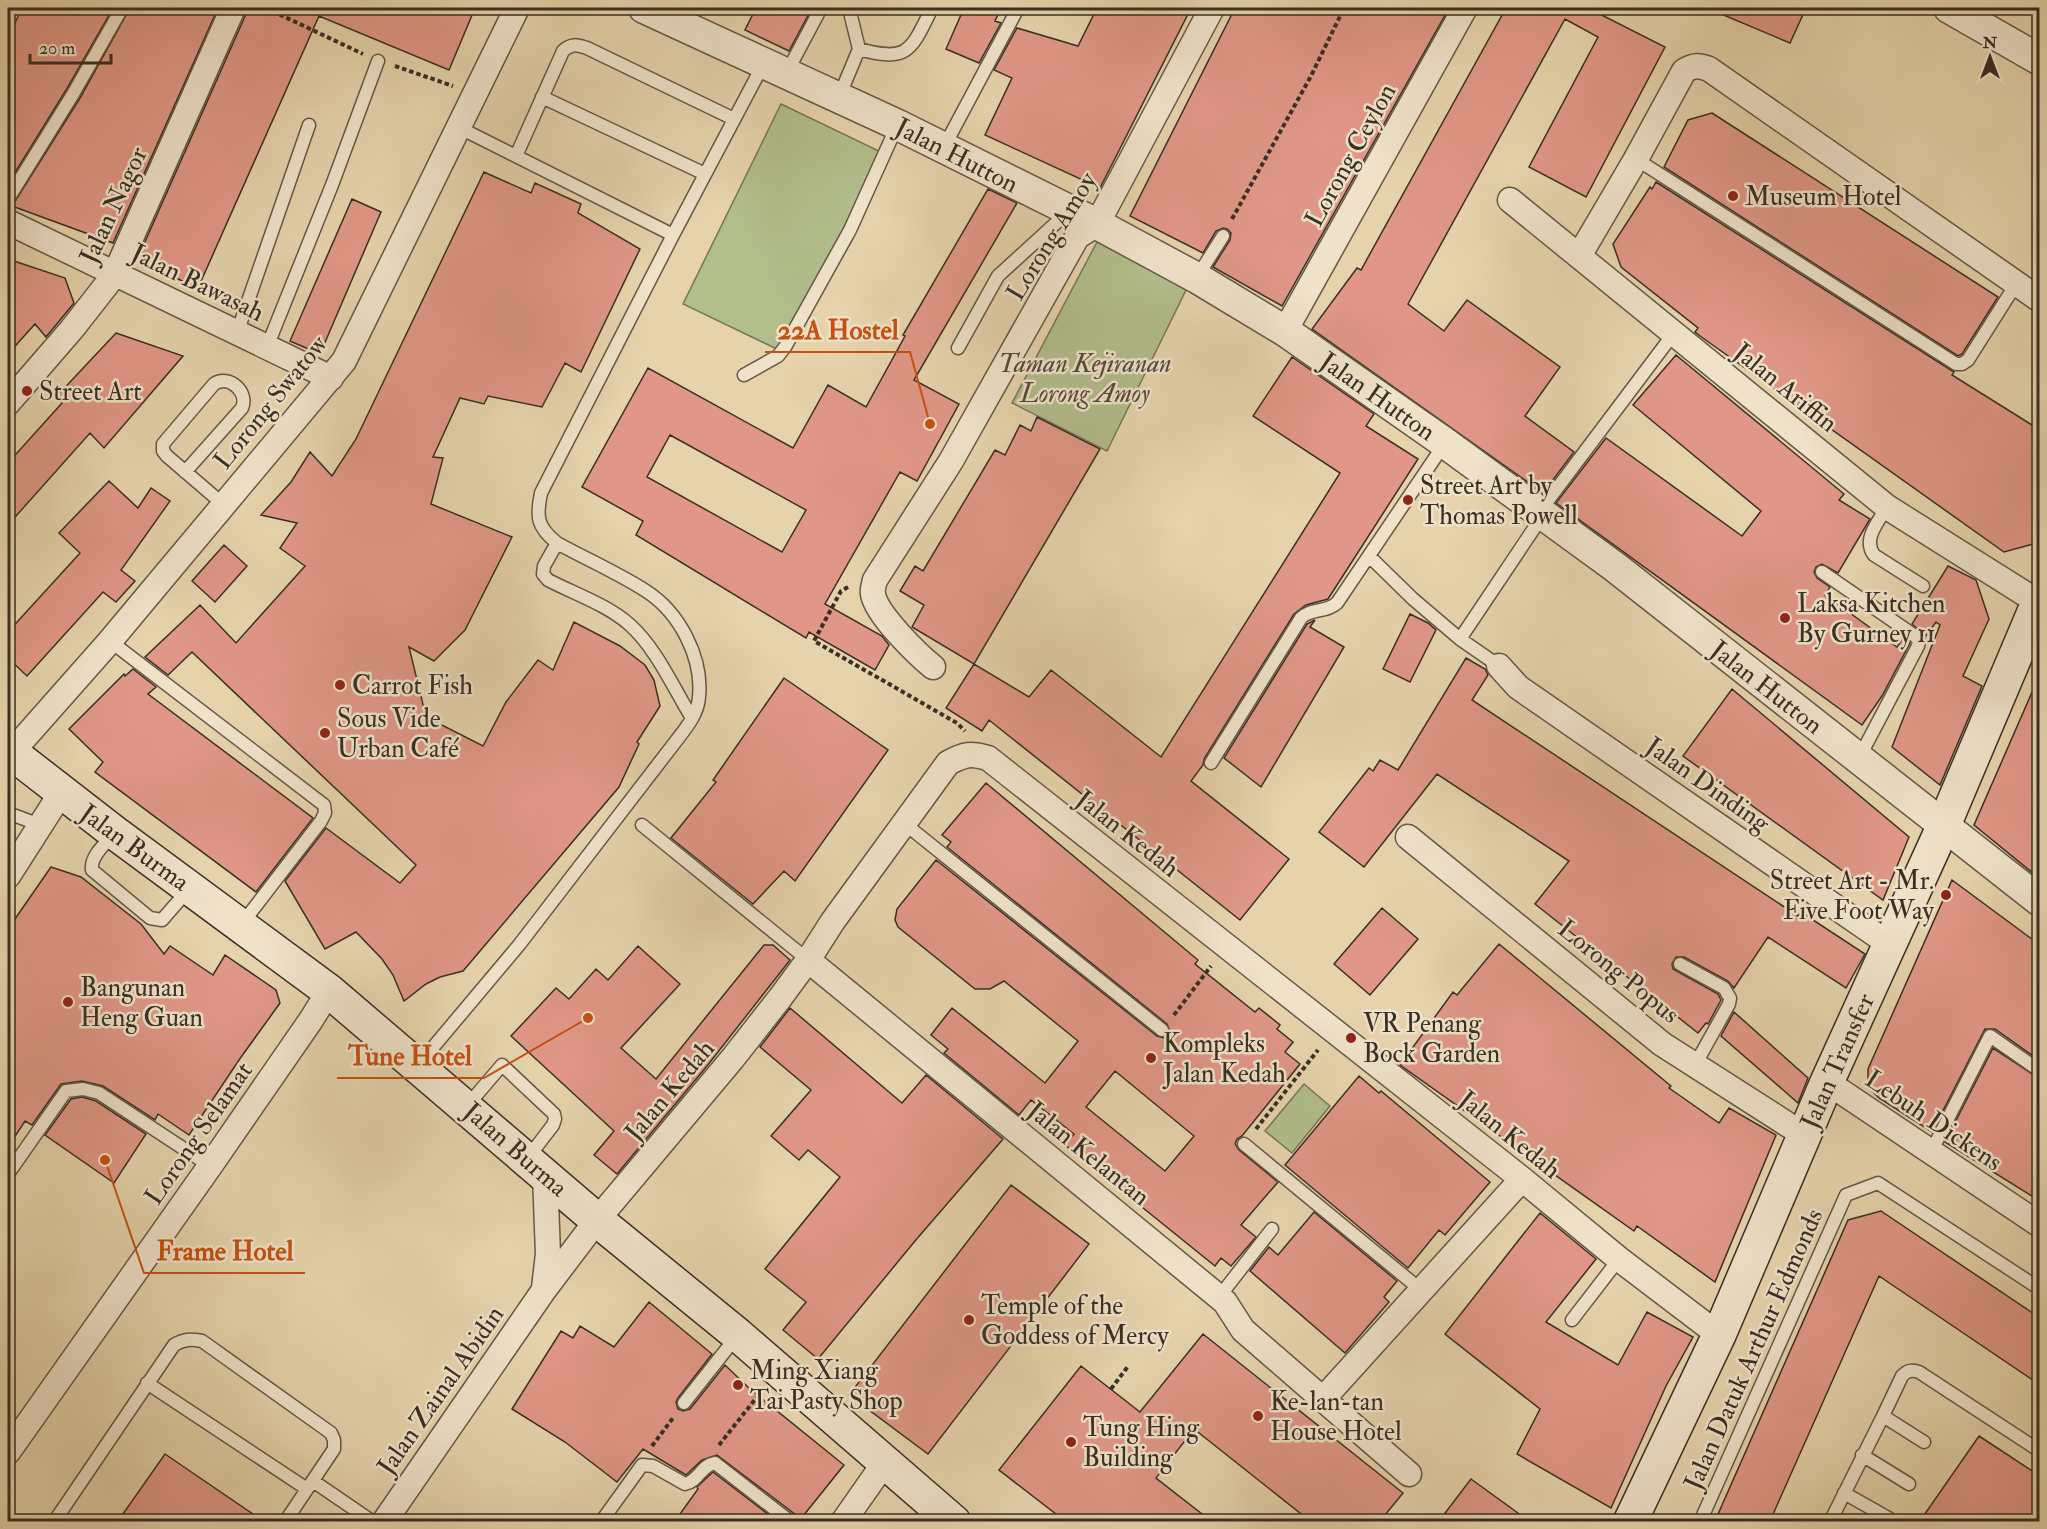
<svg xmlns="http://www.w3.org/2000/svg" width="2047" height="1529" viewBox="0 0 2047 1529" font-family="'IM FELL Double Pica',serif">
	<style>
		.green { fill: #b2bd8c; stroke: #767658; stroke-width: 1.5 }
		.building { fill: #e09787; stroke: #392f24; stroke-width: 1.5; fill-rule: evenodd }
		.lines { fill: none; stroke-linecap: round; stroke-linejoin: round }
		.service-casing { stroke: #645846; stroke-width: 15 }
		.minor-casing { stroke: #645846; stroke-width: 27 }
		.tertiary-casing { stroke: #645846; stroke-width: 33 }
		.secondary-casing { stroke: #392f24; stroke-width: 36 }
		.path { stroke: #392f24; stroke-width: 4; stroke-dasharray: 4.5 3; stroke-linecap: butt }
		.service { stroke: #efe2c9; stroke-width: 12 }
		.minor { stroke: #efe2c9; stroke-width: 24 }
		.tertiary { stroke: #efe2c9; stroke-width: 30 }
		.secondary { stroke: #efe2c9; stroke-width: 33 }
		.poi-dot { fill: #8f2418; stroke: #efe2c9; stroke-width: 2 }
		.labels { text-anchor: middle; stroke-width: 5; stroke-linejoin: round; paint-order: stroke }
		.street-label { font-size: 26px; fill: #392f24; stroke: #efe2c9 }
		.poi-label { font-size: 26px; fill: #392f24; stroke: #efe2c9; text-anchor: start }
		.park-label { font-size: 26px; font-style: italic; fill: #514b39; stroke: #efe2c9 }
		.leader { fill: none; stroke: #c55111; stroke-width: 2 }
		.callout-dot { fill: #c55111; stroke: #efe2c9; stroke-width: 2 }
		.callout-label { font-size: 27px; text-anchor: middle; font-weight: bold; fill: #c55111; stroke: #efe2c9; stroke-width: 5; stroke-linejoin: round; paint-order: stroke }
	</style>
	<rect width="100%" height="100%" fill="#e6d3ac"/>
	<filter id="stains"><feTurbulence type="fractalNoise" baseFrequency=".00333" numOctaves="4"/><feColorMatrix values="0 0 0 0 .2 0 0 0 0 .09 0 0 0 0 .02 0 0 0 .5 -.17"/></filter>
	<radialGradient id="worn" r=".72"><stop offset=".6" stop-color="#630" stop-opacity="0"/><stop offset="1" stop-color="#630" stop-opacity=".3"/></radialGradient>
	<path class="green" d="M781,104L881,152L783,352L683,304Z
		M1097,242L1187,288L1107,451L1012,403Z
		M1304,1084L1330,1106L1292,1153L1265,1131Z"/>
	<path class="building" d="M22,8H113L66,90L8,184V38Z
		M130,8H218L113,243L12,206L80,98Z
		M247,8H475L449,70L319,16L198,288L140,262L143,255L140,253L246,14Z
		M756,8H812L789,51L745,30Z
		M964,8H1001L995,21L1001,23L979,63L946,49Z
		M1097,8H1176L1188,14L1100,188L985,135L1012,78L994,70L1017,28L1078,46Z
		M1235,8H1449L1282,306L1213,267L1230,240L1231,233L1227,229L1223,228L1216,231L1203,253L1130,216Z
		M1506,8H1588L1665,47L1586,197L1529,167L1598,37L1565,19L1408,304L1444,331L1467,300L1560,367L1525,416L1574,452L1543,493L1312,329L1357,268L1361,270Z
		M1707,8H1806L1790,43Z
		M1712,113L1998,297L1962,354L1958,356L1664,167L1688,120Z
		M484,172L531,193L535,183L581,204L578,213L640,249L581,372L565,363L542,407L488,396L484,404L460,398L433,457L443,458L431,504L512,537L465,630L434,661L409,647L426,717L483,746L506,702L538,660L553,670L574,622L620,646L645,665L654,680L660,706L637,742L639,744L619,787L463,971L440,977L426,984L404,1001L393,975L382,959L356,932L325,949L285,881L326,828L400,883L416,865L192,652L168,675L145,657L200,605L236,643L305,566L280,548L297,523L261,515L291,482L310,452L332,476L356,439Z
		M1656,182L1954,372L1952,375L2040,430V529L2033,544L2004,552L1700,336L1695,332L1698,328L1621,267L1613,244L1650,187L1652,189Z
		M988,189L1017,203L914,380L959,404L917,481L900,472L825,604L882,636L889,645L875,670L809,632L806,638L636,535L643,521L582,487L648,368L793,448L828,385L866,407L905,336L903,335ZM670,435L806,510L782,552L647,477Z
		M352,199L381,212L320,354L290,341Z
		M8,259L65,278L74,303L46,337L35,324L8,354Z
		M116,333L183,356L104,448L90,433L8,525V463L62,403L56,397Z
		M1676,355L1844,494L1839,500L1870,519L1838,573L1822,564L1816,567L1814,572L1817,578L1830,587L1825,595L1897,647L1903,638L1910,643L1882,696L1862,725L1556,503L1606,438L1742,536L1761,511L1633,405Z
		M1292,357L1374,414L1366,426L1418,459L1328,599L1306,605L1294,614L1204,759L1203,765L1191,781L1289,859L1240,920L989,720L982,731L946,708L974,664L1029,697L1051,670L1161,757L1340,473L1253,416Z
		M1037,417L1100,449L974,664L912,627L924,605L900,591L915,566L923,571L995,450L1005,455L1020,425L1031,431Z
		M109,481L138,508L151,488L170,501L121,570L135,581L116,602L103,592L27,676L8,658V632L80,553L59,533Z
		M224,545L247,566L215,602L192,581Z
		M1948,566L1976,580L1989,619L1963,676L1982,686L1940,785L1892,747L1940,625L1936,622L1926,636L1912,624Z
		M1410,614L1428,623L1436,630L1410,682L1383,669Z
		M1315,620L1310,627L1344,647L1261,787L1224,758L1307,624Z
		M1466,658L1485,669L1488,675L1472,700L1798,916L1801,912L1865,954L1846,988L1768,937L1734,988L1728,981L1684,957H1676L1672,964L1673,969L1718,994L1721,1000L1708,1024L1706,1023L1698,1033L1535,904L1569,861L1437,774L1364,867L1319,832L1369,768L1373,771L1380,760L1398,770Z
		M133,669L156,687L148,694L313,818L256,892L95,772L103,762L69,729L124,674L125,676Z
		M2040,674V879L1974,825Z
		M784,678L888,750L795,881L784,871L753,904L671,838L716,782L713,780Z
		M1732,689L1909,837L1883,900L1683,756Z
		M986,783L1198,960L1195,964L1255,1012L1259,1008L1280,1025L1277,1029L1293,1042L1285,1052L1300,1064L1242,1136L1237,1139L1235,1144L1239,1150L1278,1182L1241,1225L1256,1237L1231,1266L1221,1258L1215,1266L1065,1145L1074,1134L1031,1100L1019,1115L944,1053L948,1049L931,1035L952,1008L1045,1083L1078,1041L1004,981L990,989H975L898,927L895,920L897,909L936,860L1157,1036L1164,1038L1170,1032L1167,1024L947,847L951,842L942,835ZM1115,1071L1194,1136L1165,1171L1086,1107Z
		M51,867L81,877L141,924L164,954L170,946L213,975L225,955L276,990L280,1003L239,1060L189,1135L158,1114L155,1120L103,1086L82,1081L61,1084L32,1125L25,1121L8,1147V929Z
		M1952,880L2040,945V1061L1995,1029H1985L1932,1132L1879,1098L1871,1090L1868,1080V1069Z
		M1382,908L1418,939L1370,995L1334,964Z
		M1499,944L1671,1086L1669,1088L1719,1123L1729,1108L1776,1135L1715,1282L1637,1226L1634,1231L1400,1065L1453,992L1457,995Z
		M764,945H773L790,960L707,1066L617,1174L594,1155L614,1131L511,1036L556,988L569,999L596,969L608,980L638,946L680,984L621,1048L656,1079Z
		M790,1008L902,1103L926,1075L1003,1139L915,1241L818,1359L783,1330L806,1302L765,1269L840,1177L808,1150L799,1160L771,1136L811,1090L760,1047Z
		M1734,1012L1808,1078L1798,1103L1721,1036Z
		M1993,1048L2040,1079V1201L1945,1142Z
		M1359,1076L1379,1093L1381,1091L1490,1182L1445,1235L1439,1230L1408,1268L1285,1165Z
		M82,1097L96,1101L146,1134L114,1183L45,1135L71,1099Z
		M1011,1185L1089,1244L928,1454L849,1395Z
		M1881,1211L2040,1318V1385L1879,1276L1770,1521H1715L1848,1220Z
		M1314,1212L1397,1281L1384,1297L1389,1302L1345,1353L1250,1271L1269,1247L1278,1255Z
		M1540,1213L1596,1259L1546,1322L1618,1365L1647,1312L1693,1337L1666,1386L1611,1508L1517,1454L1540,1409L1445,1334Z
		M649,1302L712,1354L678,1398L676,1402L678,1409L683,1411L690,1409L725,1365L750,1389L844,1465L799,1521L796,1515L717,1455L702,1460L686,1475L643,1449L617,1482L565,1442L512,1409L561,1331L573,1338L580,1326L614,1347Z
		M1203,1334L1403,1493L1380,1521H1310L1194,1429L1156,1478L1211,1521H1065L999,1470L1081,1366L1140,1412Z
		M1979,1436L2040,1476V1521H1920Z
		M165,1454L263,1521H118Z
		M713,1472L777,1521H675L698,1489L697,1487Z
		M1471,1479L1529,1521H1439Z"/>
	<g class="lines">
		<g class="service-casing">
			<path id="service" d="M859,49C909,63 911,50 932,8
				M787,72L821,8
				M542,97L705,174
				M839,97L859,49L849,8
				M458,127L673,235
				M944,147L1018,8
				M516,156L563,51C571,43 577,45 587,48L734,119
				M1636,159L1956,364H1962L1968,360L2016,284
				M8,199L73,94L122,8
				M1197,277L1223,236
				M237,333L309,125
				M267,347L332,185L378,61
				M958,348L998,276L1068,212
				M744,375L778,356L785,347L850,230L897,126
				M185,472L242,408C249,392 229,374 214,384L163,444V451L167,456L224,505
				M1887,507C1879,521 1862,539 1874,555L1923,586
				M1540,511L1674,333
				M557,543L544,566L543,574L548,580C575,594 608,605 630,625C656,648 674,689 692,718
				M1369,556L1413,599L1460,639L1499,666
				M1822,572L1915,636L1919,641L1918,646L1859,758
				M1460,639L1543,515
				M110,641L324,805L325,813L321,821L241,925
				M1211,763L1301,618C1311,608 1326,613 1337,603L1445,443
				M8,813L40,825
				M905,824L1162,1030
				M642,825L808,960
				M115,833C106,843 90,856 92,870L150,918L162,920L189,889
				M1680,964L1724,988L1730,998L1729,1004L1695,1065
				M419,1064L519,945L676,741C686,728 698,714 699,697C703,657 679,612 646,591C618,573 586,559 557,543C537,527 536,517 541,493L673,235L764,63
				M467,1106L502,1065L554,1114L555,1119L553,1125L527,1159
				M1244,1144L1421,1290
				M1931,1152L1990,1036L2040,1071
				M8,1174L66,1091L83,1089L99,1093L210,1166
				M1219,1297L1272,1229
				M1572,1320L1619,1259
				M147,1383L307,1489
				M684,1403L737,1336
				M1924,1442L1883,1416L1902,1376C1908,1370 1911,1370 1919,1372L2040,1451
				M1862,1455L1909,1484
				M313,1481L373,1522
				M1844,1493L1890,1519
				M54,1522L174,1345C184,1339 191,1339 202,1341L331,1433L334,1440V1449L285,1522
				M601,1522L642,1465L653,1466L685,1484C699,1481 701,1465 715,1463L791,1522
				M1700,1522L1846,1195L1878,1183L2040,1289
				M1830,1522L1883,1416"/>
		</g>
		<g class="minor-casing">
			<path id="minor" d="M1510,200L1887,507L2038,602
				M8,222L331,378
				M1579,256L1636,159L1684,71C1694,65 1699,65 1709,69L2040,300
				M1285,331L1465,8
				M8,403L72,329L115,274L233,8
				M1499,666L1518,687L1889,944
				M933,667C917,654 876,614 873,594C872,589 874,584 875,580L951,461L1077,237L1097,224L1212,8
				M11,753L110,641L344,361L517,8
				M1408,837L1662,1044L1804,1135
				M8,876L61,793
				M808,960L1225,1302L1243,1330L1409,1474
				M1827,1082L2040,1225
				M544,1288L548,1254L545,1175
				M1323,1399L1522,1179
				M8,1452L210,1166L311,1020L329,991
				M384,1522L544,1290L597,1220L733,1058L780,998L808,960L833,921L948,763C965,754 970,753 988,758L1522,1179L1619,1259L1719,1335
				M843,1522L885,1462"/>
		</g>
		<g class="tertiary-casing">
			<path id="tertiary" d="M644,8L898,125L1097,224L1197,278L1285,331L1445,443L1615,567L2040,901
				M1949,8L2040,60"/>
		</g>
		<g class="secondary-casing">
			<path id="secondary" d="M8,750L115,833L329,991L597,1220L738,1335L954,1522
				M1630,1522L1719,1335L1827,1082L1944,825L2040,598"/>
		</g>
		<path class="path" d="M266,8L363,54
			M395,66L453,86
			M1232,219L1311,76L1344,8
			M848,587L841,591L814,641L957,723L965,731
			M1174,1015L1211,966
			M1256,1129L1318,1050
			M1111,1389L1129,1365
			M719,1445L761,1392
			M652,1446L673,1418"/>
		<use href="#service" class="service"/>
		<use href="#minor" class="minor"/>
		<use href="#tertiary" class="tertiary"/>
		<use href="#secondary" class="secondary"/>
	</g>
	<g class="poi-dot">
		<circle cx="1733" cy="196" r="6"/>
		<circle cx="27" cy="391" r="6"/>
		<circle cx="1408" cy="500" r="6"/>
		<circle cx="1785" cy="618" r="6"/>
		<circle cx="340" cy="685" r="6"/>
		<circle cx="325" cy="733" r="6"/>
		<circle cx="1946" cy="895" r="6"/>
		<circle cx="68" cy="1002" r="6"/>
		<circle cx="1351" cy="1038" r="6"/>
		<circle cx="1151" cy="1058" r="6"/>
		<circle cx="969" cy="1320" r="6"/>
		<circle cx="738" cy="1385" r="6"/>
		<circle cx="1258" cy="1416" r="6"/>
		<circle cx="1071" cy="1442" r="6"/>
	</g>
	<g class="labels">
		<g class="street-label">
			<text transform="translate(957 155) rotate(27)" y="9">Jalan Hutton</text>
			<text transform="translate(1350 155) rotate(-61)" y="9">Lorong Ceylon</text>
			<text transform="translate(113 205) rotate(-65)" y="9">Jalan Nagor</text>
			<text transform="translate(1051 236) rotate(-58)" y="9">Lorong Amoy</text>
			<text transform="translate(198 282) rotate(26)" y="9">Jalan Bawasah</text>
			<text transform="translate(1786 387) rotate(39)" y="9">Jalan Ariffin</text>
			<text transform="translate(1378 396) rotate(35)" y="9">Jalan Hutton</text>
			<text transform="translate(270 402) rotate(-51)" y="9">Lorong Swatow</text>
			<text transform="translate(1767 687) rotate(38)" y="9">Jalan Hutton</text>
			<text transform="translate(1708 784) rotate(35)" y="9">Jalan Dinding</text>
			<text transform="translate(1128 833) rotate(38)" y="9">Jalan Kedah</text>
			<text transform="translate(135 847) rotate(36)" y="9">Jalan Burma</text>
			<text transform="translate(1619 971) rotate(39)" y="9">Lorong Popus</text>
			<text transform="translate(1837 1061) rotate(-66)" y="9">Jalan Transfer</text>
			<text transform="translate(669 1090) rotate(-50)" y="9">Jalan Kedah</text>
			<text transform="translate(1934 1120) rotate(34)" y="9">Lebuh Dickens</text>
			<text transform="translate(198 1133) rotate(-55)" y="9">Lorong Selamat</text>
			<text transform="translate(1510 1134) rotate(39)" y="9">Jalan Kedah</text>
			<text transform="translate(516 1149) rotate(41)" y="9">Jalan Burma</text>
			<text transform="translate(1089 1153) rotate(39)" y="9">Jalan Kelantan</text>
			<text transform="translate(1753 1349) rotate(-66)" y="9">Jalan Datuk Arthur Edmonds</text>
			<text transform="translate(440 1390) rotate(-55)" y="9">Jalan Zainal Abidin</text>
		</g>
		<g class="poi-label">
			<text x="1745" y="205">Museum Hotel</text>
			<text x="39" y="400">Street Art</text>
			<text x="1420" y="494">Street Art by<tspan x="1420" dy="30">Thomas Powell</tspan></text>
			<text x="1797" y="612">Laksa Kitchen<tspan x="1797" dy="30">By Gurney 11</tspan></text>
			<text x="352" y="694">Carrot Fish</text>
			<text x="337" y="727">Sous Vide<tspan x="337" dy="30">Urban Café</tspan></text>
			<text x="1934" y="889" text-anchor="end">Street Art - Mr.<tspan x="1934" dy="30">Five Foot Way</tspan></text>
			<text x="80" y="996">Bangunan<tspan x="80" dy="30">Heng Guan</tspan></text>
			<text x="1363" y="1032">VR Penang<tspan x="1363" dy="30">Bock Garden</tspan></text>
			<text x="1163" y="1052">Kompleks<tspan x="1163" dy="30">Jalan Kedah</tspan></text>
			<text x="981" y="1314">Temple of the<tspan x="981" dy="30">Goddess of Mercy</tspan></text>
			<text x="750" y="1379">Ming Xiang<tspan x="750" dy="30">Tai Pasty Shop</tspan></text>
			<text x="1270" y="1410">Ke-lan-tan<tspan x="1270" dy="30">House Hotel</tspan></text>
			<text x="1083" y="1436">Tung Hing<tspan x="1083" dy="30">Building</tspan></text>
		</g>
		<g class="park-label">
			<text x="1085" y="372">Taman Kejiranan<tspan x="1085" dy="30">Lorong Amoy</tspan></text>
		</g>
	</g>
	<path class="leader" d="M930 424L910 352H765M588 1018L484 1078H337M105 1160L144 1273H305"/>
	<g class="callout-dot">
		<circle cx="930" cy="424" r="6"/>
		<circle cx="588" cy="1018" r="6"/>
		<circle cx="105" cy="1160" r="6"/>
	</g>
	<g class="callout-label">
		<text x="838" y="339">22A Hostel</text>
		<text x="410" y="1065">Tune Hotel</text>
		<text x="225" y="1260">Frame Hotel</text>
	</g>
	<rect width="2047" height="1529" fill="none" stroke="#e6d3ac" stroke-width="30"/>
	<rect x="9" y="9" width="2029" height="1511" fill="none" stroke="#392f24" stroke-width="3"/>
	<rect x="15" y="15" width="2017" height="1499" fill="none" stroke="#392f24" stroke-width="1.5"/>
	<g transform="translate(1990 57)" stroke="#efe2c9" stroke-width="4.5" paint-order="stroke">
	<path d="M0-4.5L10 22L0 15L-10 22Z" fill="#392f24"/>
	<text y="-9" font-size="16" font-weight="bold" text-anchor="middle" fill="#392f24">N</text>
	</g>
	<path d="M30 54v9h81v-9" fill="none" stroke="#392f24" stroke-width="3"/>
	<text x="39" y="54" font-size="18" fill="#392f24" stroke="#efe2c9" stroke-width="4.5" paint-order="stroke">20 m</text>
	<rect width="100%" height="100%" filter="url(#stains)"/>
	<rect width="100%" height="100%" fill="url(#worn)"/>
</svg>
